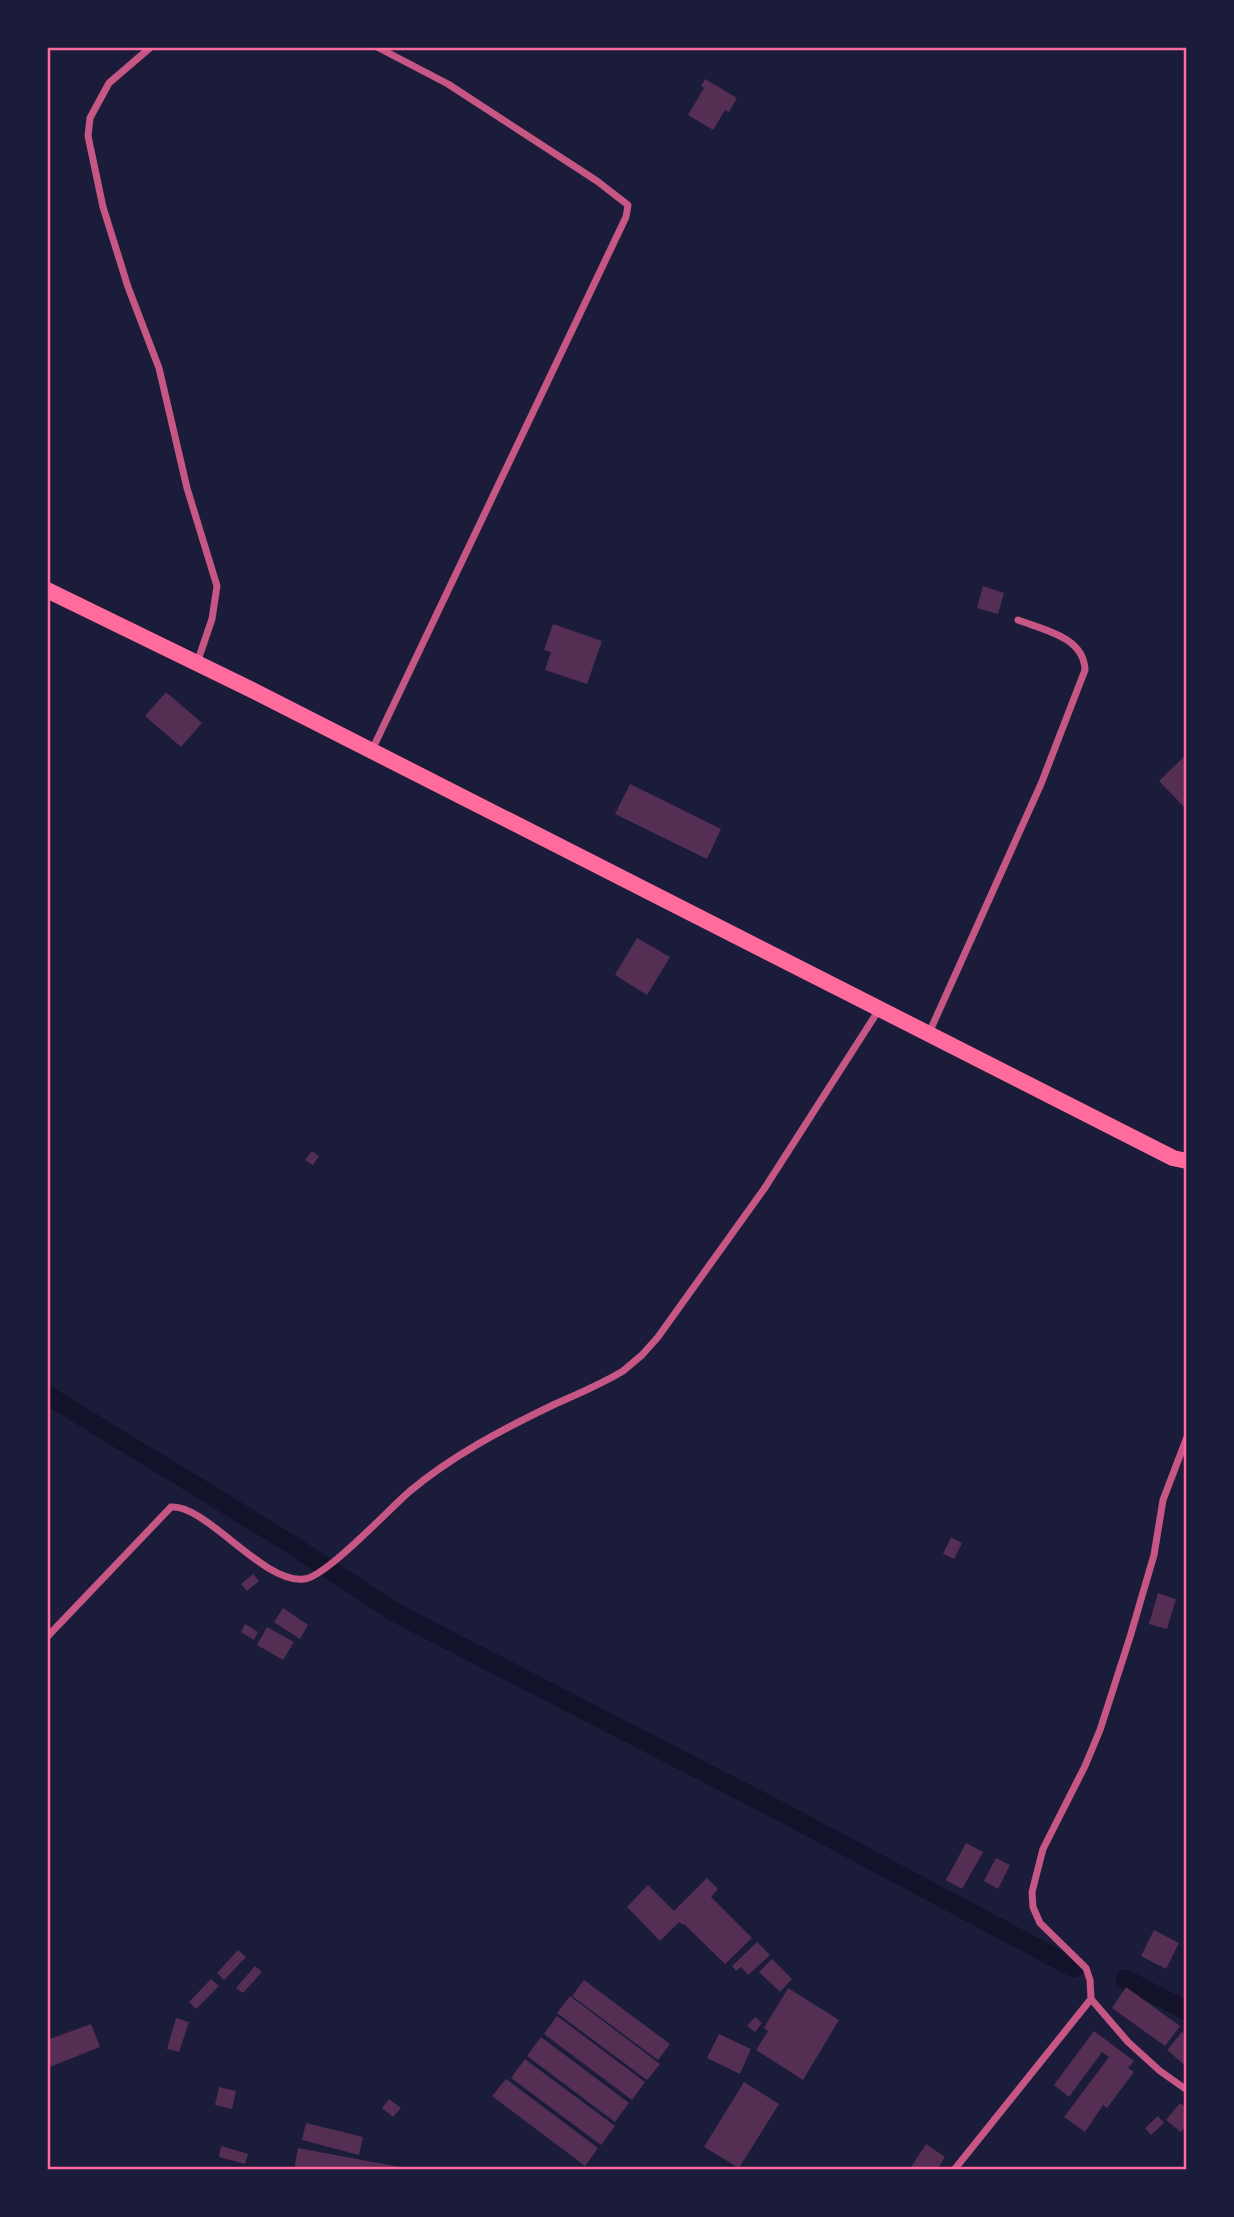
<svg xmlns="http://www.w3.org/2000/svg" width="1234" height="2217" viewBox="0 0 1234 2217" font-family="'Exo 2',sans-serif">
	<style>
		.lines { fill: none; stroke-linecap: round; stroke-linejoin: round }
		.canal { stroke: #12122b; stroke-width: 19 }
		.building { fill: #542f53 }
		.minor { stroke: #c65784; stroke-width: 7 }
		.trunk { stroke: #ff6b9d; stroke-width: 16 }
		.neatline { fill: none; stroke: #ff6b9d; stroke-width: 2.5 }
	</style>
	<rect width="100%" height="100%" fill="#1b1b3a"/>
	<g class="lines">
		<path class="canal" d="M47,1395L286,1541L396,1613L776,1809L1074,1968
			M1125,1979L1187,2011"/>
	</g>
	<path class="building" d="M705,79L737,98L729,112L725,110L713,130L688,115L704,88L701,86Z
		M983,586L1004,593L998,614L977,608Z
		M553,624L602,641L587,684L545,670L551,652L544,650Z
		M166,692L202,723L181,747L145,716Z
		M1187,754V810L1159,781Z
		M630,784L721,829L707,859L615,814Z
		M637,938L670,957L647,995L615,975Z
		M312,1151L319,1156L313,1165L305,1160Z
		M951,1537L962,1543L954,1559L943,1554Z
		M253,1574L259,1581L247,1591L241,1584Z
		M1158,1593L1176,1599L1167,1629L1149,1624Z
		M283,1608L308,1625L300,1639L274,1622Z
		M245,1624L258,1632L254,1640L241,1632Z
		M267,1627L294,1642L283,1660L257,1645Z
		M966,1843L983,1852L962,1889L946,1880Z
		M996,1858L1010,1865L998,1889L984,1881Z
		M707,1878L718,1889L711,1897L752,1938L725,1964L684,1924L683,1925L679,1922L660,1941L627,1907L648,1885L674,1911Z
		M1154,1930L1179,1943L1166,1969L1141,1956Z
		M757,1942L770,1955L748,1975L741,1967L736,1971L732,1966Z
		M238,1950L246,1957L224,1980L217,1973Z
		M772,1959L792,1979L780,1992L759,1972Z
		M255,1966L262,1972L243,1993L236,1988Z
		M211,1979L219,1986L196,2009L189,2002Z
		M584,1980L670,2044L658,2060L572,1996Z
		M1126,1987L1180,2026L1165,2046L1112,2008Z
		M788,1988L839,2020L803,2080L756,2050L768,2031L764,2028Z
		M570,1996L660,2064L647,2080L557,2013Z
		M557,2016L645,2082L632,2100L544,2034Z
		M755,2017L762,2023L755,2032L747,2026Z
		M176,2018L189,2022L179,2052L167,2049Z
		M91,2024L100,2047L47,2068V2040Z
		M1094,2031L1134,2061L1128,2068L1134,2072L1107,2108L1103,2105L1085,2132L1064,2117L1109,2057L1102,2052L1069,2097L1054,2085Z
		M1182,2032L1187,2036V2067L1167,2050Z
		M719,2034L751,2049L740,2074L707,2058Z
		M541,2037L629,2103L615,2122L527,2056Z
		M525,2059L615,2126L601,2145L511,2078Z
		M506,2079L598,2148L585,2166L492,2096Z
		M744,2082L779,2104L739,2168L704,2147Z
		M219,2087L236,2091L232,2109L215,2105Z
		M389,2099L401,2108L393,2117L382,2108Z
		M1180,2103L1187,2108V2125L1181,2132L1166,2120Z
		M1158,2116L1164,2123L1151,2135L1145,2128Z
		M306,2123L363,2137L359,2155L302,2140Z
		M926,2144L945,2157L937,2170H909Z
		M221,2146L248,2154L245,2164L219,2157Z
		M298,2148L405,2168V2170H294Z"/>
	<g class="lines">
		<path class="minor" d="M151,47L109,83L90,118L88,136L103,207L128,287L159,368L187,488L217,586L212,619L197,663
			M372,750L626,217L628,205L597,181L448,84L377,47
			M929,1033L1041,784L1085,670C1084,637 1044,630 1018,620
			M1187,1437L1163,1500L1154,1555L1130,1637L1100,1730L1085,1766L1043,1849L1032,1892L1033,1907L1040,1923L1086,1968L1090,1980L1091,1999L1128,2042L1160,2071L1187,2090
			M47,1637L171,1507C206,1504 263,1584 304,1579C326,1577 389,1509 410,1491C452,1456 501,1430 551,1406C575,1395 600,1385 623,1371L642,1355L658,1337L764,1189L880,1008
			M954,2170L1091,1999"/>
		<path class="trunk" d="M47,590L250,689L1173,1158L1187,1161"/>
	</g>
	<rect width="1234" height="2217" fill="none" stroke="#1b1b3a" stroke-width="98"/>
	<rect x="49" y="49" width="1136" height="2119" class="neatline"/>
</svg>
